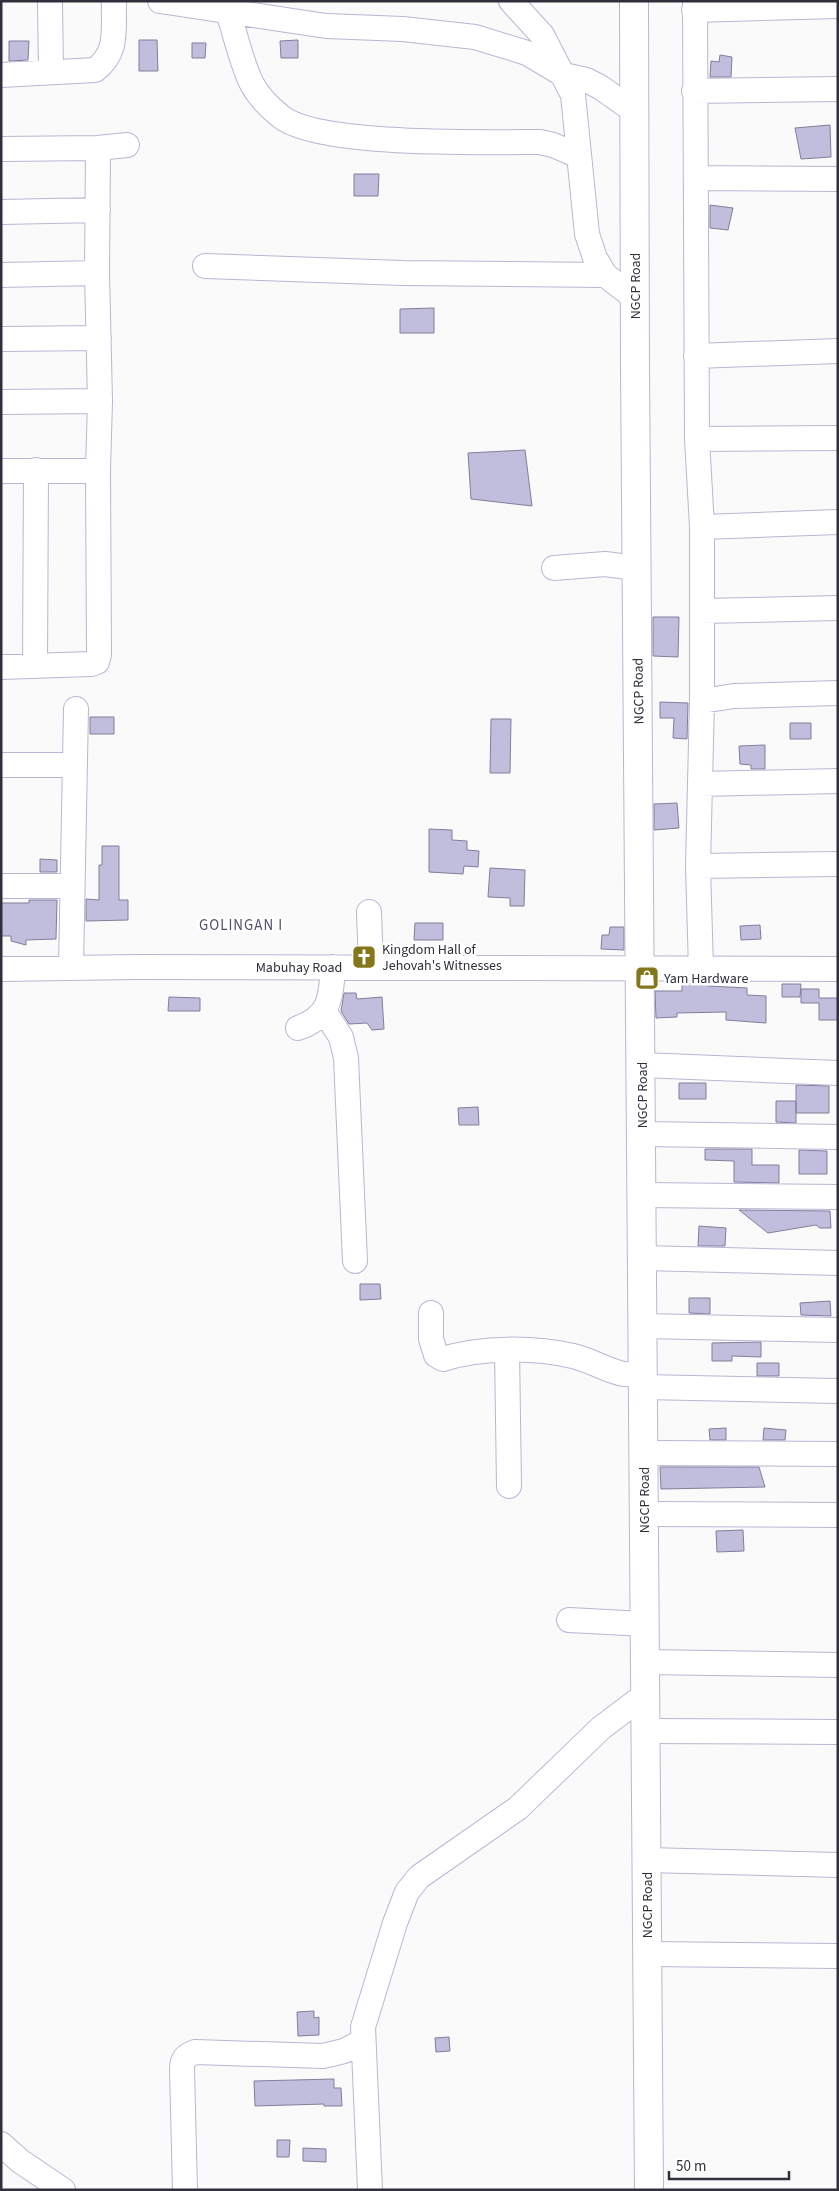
<svg xmlns="http://www.w3.org/2000/svg" width="839" height="2191" viewBox="0 0 839 2191" font-family="'Source Sans 3',sans-serif">
	<style>
		.building { fill: #c1bedd; stroke: #817e9b }
		.lines { fill: none; stroke-linecap: round; stroke-linejoin: round }
		.minor-casing { stroke: #b9b6d5; stroke-width: 26 }
		.major-casing { stroke: #b9b6d5; stroke-width: 30 }
		.minor { stroke: #fff; stroke-width: 24 }
		.major { stroke: #fff; stroke-width: 28 }
		.labels { text-anchor: middle; stroke-width: 5; stroke-linejoin: round; paint-order: stroke }
		.street-label { font-size: 14px; fill: #302f3b; stroke: #fff }
		.poi-label { font-size: 14px; fill: #302f3b; stroke: #fff; text-anchor: start }
		.neighbourhood-label { font-size: 15px; letter-spacing: 1px; fill: #53506a; stroke: #fff }
	</style>
	<rect width="100%" height="100%" fill="#fafafa"/>
	<path class="building" d="M139,40H157L158,71H139Z
		M298,40V58H281L280,41Z
		M9,41H29L28,60L9,61Z
		M192,43H206L205,58H192Z
		M720,55L732,57L731,77H710L711,61L719,62Z
		M830,125L831,157L801,159L795,128Z
		M354,174H379L378,196H354Z
		M710,205L733,208L728,230L710,228Z
		M434,308V333H400V309Z
		M525,450L532,506L471,499L468,453Z
		M653,617H679L678,657L653,656Z
		M660,702L688,703L687,739L673,738L674,718H660Z
		M90,717H114V734H90Z
		M491,719H511L510,773H490Z
		M790,723H811V739H790Z
		M765,745V769H751V765L740,764L739,746Z
		M677,803L679,828L654,830V804Z
		M429,829L452,830V840L467,841V850L479,851L478,867L464,866L463,874L429,872Z
		M102,846H119V900H128V920L86,921V899L99,900V865H102Z
		M40,859L57,860V872H40Z
		M490,868L525,870L524,906H510V898L488,897Z
		M29,900H57L56,939L26,940V945L11,941V936H1V903H29Z
		M415,923H443V940H414Z
		M760,925L761,939L741,940L740,926Z
		M610,927H624V950L601,949L602,935H609Z
		M708,983V986L747,988V995L766,996V1023L726,1020V1012L677,1013V1017L656,1018L655,991H682V984Z
		M782,984H801L800,997H782Z
		M801,989H819V998H838V1020H819V1003H801Z
		M344,993H356L357,999L382,997L384,1029L372,1030L367,1023L349,1024L341,1011Z
		M169,997L200,998V1011H168Z
		M679,1083H706V1099H679Z
		M796,1085L829,1086V1113H796Z
		M776,1101H796V1123L776,1122Z
		M478,1107L479,1125H459L458,1108Z
		M705,1149H752V1165H779V1183L734,1182V1161L705,1160Z
		M799,1150L827,1151V1174H799Z
		M739,1210L830,1211L831,1228H820L816,1225L768,1233Z
		M699,1226L726,1228L725,1246H698Z
		M360,1284H380L381,1299L360,1300Z
		M689,1298H710V1314L689,1313Z
		M830,1301L831,1316L801,1315L800,1303Z
		M761,1342V1357L732,1356V1361H712V1343Z
		M757,1363H779V1376H757Z
		M726,1428V1440H710L709,1429Z
		M764,1428L786,1430L785,1440H763Z
		M660,1467H759L765,1487L661,1489Z
		M743,1530L744,1551L717,1552L716,1531Z
		M314,2011V2018L319,2017V2035L298,2036L297,2012Z
		M449,2037L450,2051L436,2052L435,2038Z
		M334,2079V2088H341L342,2106H324V2104L255,2106L254,2081Z
		M277,2140H290L289,2157H277Z
		M303,2148L326,2149V2162L303,2161Z"/>
	<g class="lines">
		<g class="minor-casing">
			<path id="minor" d="M50,1L51,72
				M160,1L326,26L403,29L475,37L527,53L564,75L586,80L600,87L634,111
				M511,1L542,35L573,95L587,234L595,258L605,275L635,298
				M695,1L697,439L702,527V701L698,866L701,969
				M694,10L838,6
				M228,12C235,33 242,65 252,84C258,95 269,107 279,115C313,147 489,142 540,142L553,145L579,156
				M1,75L95,70C119,52 113,29 114,1
				M694,91L838,89
				M1,149L98,148L127,145
				M696,178L838,179
				M1,212L98,210
				M205,266L403,273L605,275
				M1,275L97,273
				M1,339L99,338
				M696,356L838,351
				M1,402L100,401
				M697,439L838,438
				M1,471H98
				M702,527L838,522
				M554,568L605,564L636,568
				M702,611L838,608
				M35,666L36,470
				M1,667L91,664L97,662L99,655L98,471L100,401L97,273L98,148
				M702,701L734,696L838,693
				M1,765H75
				M700,784L838,781
				M698,866L838,864
				M1,886H71
				M369,912L371,967
				M71,968L76,709
				M1,969L136,967L838,969
				M324,1011L341,1037L346,1058L355,1261
				M298,1028C330,1017 331,998 333,967
				M642,1065L838,1073
				M642,1134L838,1137
				M642,1195L838,1197
				M643,1258L838,1263
				M431,1313V1339L436,1355L443,1359C482,1347 534,1347 573,1356C591,1360 607,1371 624,1374C630,1375 637,1373 643,1373
				M643,1326L838,1330
				M507,1350L509,1486
				M644,1387L838,1391
				M644,1453L838,1454
				M644,1514L838,1515
				M569,1620L645,1624
				M645,1662L838,1665
				M646,1731L838,1732
				M647,1860L838,1865
				M647,1954L838,1956
				M1,2144L20,2161L63,2190
				M185,2190L182,2069C182,2059 185,2056 195,2052L323,2056L344,2051L363,2041
				M370,2190L363,2027L395,1923L407,1892L419,1877L518,1808L601,1728L646,1694"/>
		</g>
		<g class="major-casing">
			<path id="major" d="M634,1L635,367L649,2190"/>
		</g>
		<use href="#minor" class="minor"/>
		<use href="#major" class="major"/>
	</g>
	<defs>
		<g id="church-square" transform="scale(1.25)"><rect x="-9" y="-9" width="18" height="18" rx="4" fill="#84761a" stroke="#fff"/><path d="M-1.2-6h2.4v3.5h3.3v2.4h-3.3V6h-2.4V-.1h-3.3v-2.4h3.3Z" fill="#fff"/></g>
		<g id="shop-square" transform="scale(1.25)"><rect x="-9" y="-9" width="18" height="18" rx="4" fill="#84761a" stroke="#fff"/><path d="M-5-2.5h2.3a2.7 3.5 0 0 1 5.4 0H5L5.5 6h-11ZM-1.5-2.5h3a1.5 2.3 0 0 0-3 0Z" fill="#fff"/></g>
	</defs>
	<g fill-rule="evenodd">
		<use href="#church-square" x="364" y="957"/>
		<use href="#shop-square" x="647" y="978"/>
	</g>
	<g class="labels">
		<g class="street-label">
			<text transform="translate(635 286) rotate(-90)" y="5">NGCP Road</text>
			<text transform="translate(638 691) rotate(-91)" y="5">NGCP Road</text>
			<text x="299" y="972">Mabuhay Road</text>
			<text transform="translate(642 1095) rotate(-90)" y="5">NGCP Road</text>
			<text transform="translate(644 1500) rotate(-90)" y="5">NGCP Road</text>
			<text transform="translate(647 1905) rotate(-90)" y="5">NGCP Road</text>
		</g>
		<g class="poi-label">
			<text x="382" y="954">Kingdom Hall of<tspan x="382" dy="16">Jehovah's Witnesses</tspan></text>
			<text x="664" y="983">Yam Hardware</text>
		</g>
		<g class="neighbourhood-label">
			<text x="241" y="930">GOLINGAN I</text>
		</g>
	</g>
	<rect width="839" height="2191" fill="none" stroke="#302f3b" stroke-width="5"/>
	<path d="M669 2171v8h120v-8" fill="none" stroke="#302f3b" stroke-width="2.5"/>
	<text x="676" y="2171" font-size="15" fill="#302f3b" stroke="#ffffff" stroke-width="4" paint-order="stroke">50 m</text>
</svg>
